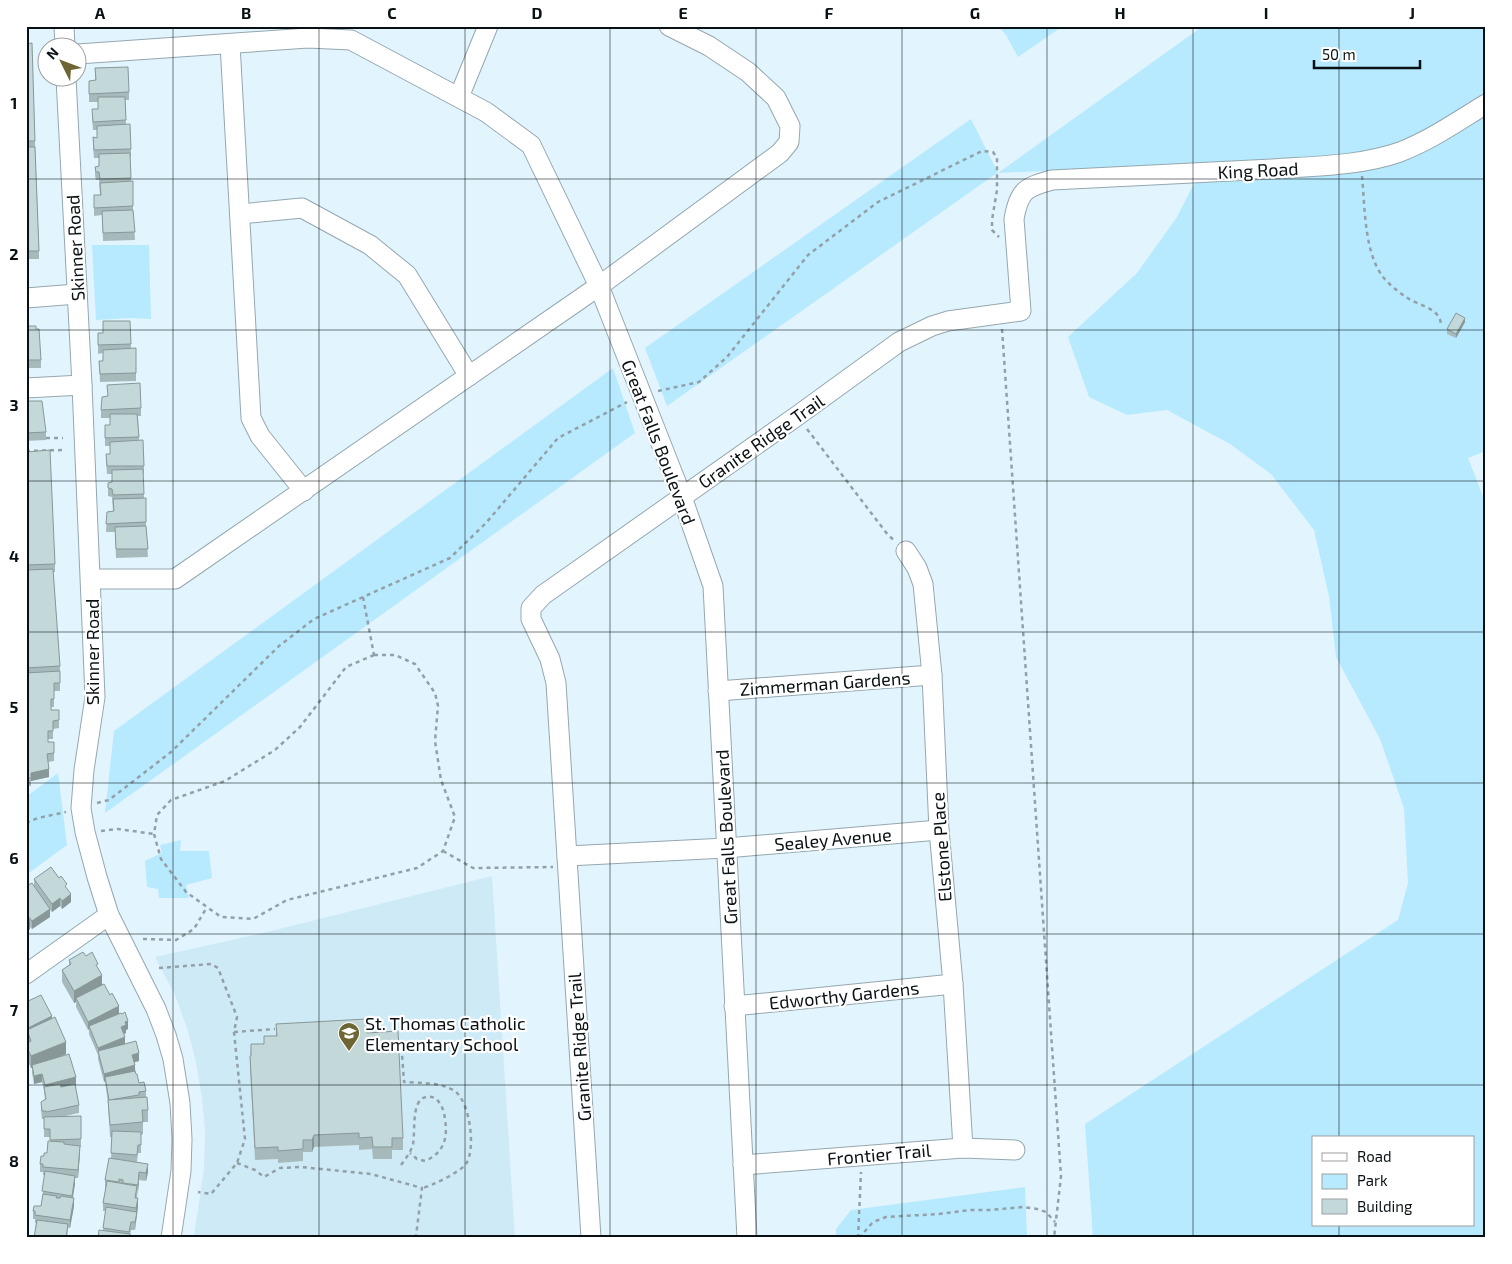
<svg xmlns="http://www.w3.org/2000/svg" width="1512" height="1264" viewBox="0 0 1512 1264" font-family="'Exo 2',sans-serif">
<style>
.built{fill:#ceeaf6}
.green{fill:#b7e9ff;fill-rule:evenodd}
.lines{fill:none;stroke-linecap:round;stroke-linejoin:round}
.minor-casing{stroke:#95a7af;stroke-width:21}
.path{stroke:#92a0a7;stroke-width:2.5;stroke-dasharray:4 4;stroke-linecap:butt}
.minor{stroke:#fff;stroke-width:19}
.wall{fill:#a7babb}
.shaded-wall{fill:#889798}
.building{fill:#c2d8d9;stroke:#889798}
.grid{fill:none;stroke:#0a1114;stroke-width:1;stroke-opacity:0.55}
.labels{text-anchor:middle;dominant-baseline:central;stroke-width:4.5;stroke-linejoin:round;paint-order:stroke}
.street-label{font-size:18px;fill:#0a1114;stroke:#fff}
.poi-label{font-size:18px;fill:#0a1114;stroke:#fff;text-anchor:start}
.neatline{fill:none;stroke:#0a1114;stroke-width:2}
.grid-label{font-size:16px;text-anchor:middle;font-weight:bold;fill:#0a1114}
</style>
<rect width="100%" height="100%" fill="#e2f5fe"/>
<path class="built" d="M492 876 515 1238H209L194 1236 204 1169 205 1131 202 1098 196 1062 187 1028 175 995 155 957 263 933Z"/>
<g class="green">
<path d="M998 26H1063L1018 57 1006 35Z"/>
<path d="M1203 26H1486V451L1468 458 1486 504V1238H1093L1085 1124 1398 920 1408 883 1404 808 1380 739 1336 657 1329 596 1314 530 1271 474 1230 444 1167 410 1127 415 1089 397 1068 337 1137 273 1177 217 1204 164 997 173 667 406 645 348 971 119 998 173ZM1313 1138H1473V1225H1313Z"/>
<path d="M92 245H149L151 319 130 318 96 320Z"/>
<path d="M613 368 635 433 105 813 114 731Z"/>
<path d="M58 773 67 845 26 875V797Z"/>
<path d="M181 840 180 851H209L212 878 186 885 189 898H159L158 889 147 887 145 861 162 853 160 845Z"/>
<path d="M1025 1187 1027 1238H836V1229L851 1210Z"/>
</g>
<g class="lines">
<g class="minor-casing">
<g id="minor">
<path d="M64 26 65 48"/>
<path d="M230 44 251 418 260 436 304 491"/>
<path d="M78 54 308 38 351 40 486 112 531 145 599 286 682 497 713 586 747 1238"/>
<path d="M66 78 82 385 95 697 84 770 81 808 85 832 97 877 109 915 156 1009 166 1035 173 1059 180 1103 182 1139 181 1171 171 1238"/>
<path d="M459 97 488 26"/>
<path d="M240 214 302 208 370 245 407 275 469 376"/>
<path d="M26 298 77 294"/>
<path d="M26 388 82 385"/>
<path d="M906 551 917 568 923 584 932 675 939 830 953 984 963 1148"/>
<path d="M91 579H175L599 286 780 153 789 142 790 126 776 98 748 72 709 46 669 26"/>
<path d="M718 691 932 675"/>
<path d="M567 856 726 848 939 830"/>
<path d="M26 974 109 915"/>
<path d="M734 1006 953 984"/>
<path d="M743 1165 963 1148 1015 1150"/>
<path d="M591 1238 556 683 550 659 531 619V608L543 595 797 416 899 342 932 326 948 321 1021 311 1014 219C1019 190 1026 187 1052 180 1125 176 1199 173 1272 169 1314 166 1360 166 1400 152 1431 140 1458 121 1486 104"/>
</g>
</g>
<g class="path">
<path d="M1362 176C1365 207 1364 252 1383 277 1389 284 1398 292 1406 297 1418 306 1439 307 1441 324"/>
<path d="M1002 329 1061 1176 1054 1238"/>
<path d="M658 391 699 382 727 357 808 255 878 202 982 151 993 152 997 158V190L992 220V230L999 237"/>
<path d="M807 429 888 535 895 541"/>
<path d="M46 438H63"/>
<path d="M26 451 64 450"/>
<path d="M363 597 374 655"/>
<path d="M374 655H395L415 664 435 693 438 706 435 741 441 780 455 817 443 851 417 868 287 900 253 919 221 917 186 892 161 859 154 834 157 815 171 800 225 781 275 750 300 727 346 667Z"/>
<path d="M97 803 109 800 171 752 279 646 314 619 450 558 486 523 558 438 627 402"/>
<path d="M26 823 38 818 66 812"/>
<path d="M101 831 118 829 154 834"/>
<path d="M443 851 473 868 553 867"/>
<path d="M143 939 176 940 194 929 207 907"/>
<path d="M159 968 211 964 218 968 237 1017 234 1032 245 1139 237 1163 211 1194 198 1192"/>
<path d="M234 1032 275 1029"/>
<path d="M401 1040 404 1082C419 1083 443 1082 456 1092 470 1104 476 1149 466 1164 460 1172 432 1186 422 1188"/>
<path d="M237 1163 255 1170 264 1177 280 1168 301 1167 371 1174 422 1188 416 1236"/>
<path d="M401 1165C406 1158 411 1152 413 1144 416 1130 409 1089 435 1098 441 1103 444 1110 445 1119 448 1138 444 1153 425 1161L417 1159 410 1153"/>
<path d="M858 1238 861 1172"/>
<path d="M859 1238 873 1222 886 1217 939 1214 970 1210H990L1023 1207 1037 1209 1046 1212 1055 1222"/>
</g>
<use href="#minor" class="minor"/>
</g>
<g class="wall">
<path d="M26 44 35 141 39 251V259H26Z"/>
<path d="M95 68 129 92V100H125L126 124 131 149V157H130L131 181H133V210L135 240 103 241 102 215 94 216V195H100L99 180H96L95 175V167L99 166V158H94L93 146V137L97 138V130H93L92 117 98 109V102H89V94L95 80Z"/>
<path d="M130 321 131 348H136V381L100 382 99 361H103V353L98 354V333H103Z"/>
<path d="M1465 322 1456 338 1447 334V329Z"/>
<path d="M26 326 41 360V368H26Z"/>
<path d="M107 385 141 408V416H138L139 440 144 466V474H143L144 498H146V526L148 557 116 558 115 532H106L107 512 113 511 112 497 108 496V483L112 482V474H107L106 462V454H110V446H105V433L110 425V418H101V410L108 396Z"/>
<path d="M26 401 46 432V440L26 441Z"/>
<path d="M26 452 55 564V572H53L60 666V691H54V707H51V710H59V728L53 729V739H48V742L54 753V761L48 762 49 777 31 781V786H26Z"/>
<path d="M34 879 67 889 71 902 62 909 60 906 52 912 50 910V917L32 929 30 927V929L26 932V886L34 885Z"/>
<path d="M86 956 98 968 102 985 128 1029 126 1030V1033L124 1034 125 1044 139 1061 134 1062 136 1074 139 1083 146 1091V1097L148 1110V1122H143V1134L141 1135V1153H138L137 1162 148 1172 146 1181 139 1180 137 1198 138 1206 135 1230H131L130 1238 103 1230 106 1211H103V1203L106 1188H105V1180L111 1158 112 1137H110L108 1103 105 1081 104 1082 98 1059V1055L89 1034V1029L88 1030 76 1007V1002L74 1003 62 982V970L69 965V960Z"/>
<path d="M26 1002 52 1019 66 1054 53 1059 76 1085H75L79 1105V1113L65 1116H81V1147H80L78 1178H75V1184L72 1198 74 1206 70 1228H68L67 1238H34L36 1223H35V1219H33V1211L41 1206 45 1175H43V1172H40V1164L44 1156 47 1153 50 1141V1137H44V1119H42L41 1110V1102L45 1100 44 1090 42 1082 34 1084 32 1073V1068H31L26 1058V1043H27Z"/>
<path d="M276 1024 367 1033 403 1138V1150H392V1159H373L372 1149 359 1150V1145L314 1147 312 1152H303V1161L278 1163V1159L255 1160 250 1068 251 1044H264V1036H276Z"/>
</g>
<g class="shaded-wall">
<path d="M1465 318V322L1456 338V334Z"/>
<path d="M49 769V777L31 781V773Z"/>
<path d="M71 894V902L62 909V901Z"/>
<path d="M60 898V906L52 912V904Z"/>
<path d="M50 909V917L32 929V921Z"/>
<path d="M30 921V929L26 932V924Z"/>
<path d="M102 975V987L76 998V1002L74 1003V991Z"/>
<path d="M119 1006V1014L89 1026V1029L88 1030V1022Z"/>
<path d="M52 1016V1025L27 1030 26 1037V1029Z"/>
<path d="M128 1021V1029L126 1030V1033L121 1035V1027L125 1022Z"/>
<path d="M125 1037V1045L98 1053V1048Z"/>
<path d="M66 1042V1054L32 1068V1065V1068H31V1056Z"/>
<path d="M139 1053V1061L132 1063V1055Z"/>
<path d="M135 1065V1073L105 1077V1081L104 1082V1074Z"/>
<path d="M42 1074V1082L34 1084V1076Z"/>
<path d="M76 1077V1085L45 1094V1085Z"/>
<path d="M314 1135V1147L312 1152V1140Z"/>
<path d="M80 1146V1154L78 1178V1170Z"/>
<path d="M148 1164V1172L146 1181V1173Z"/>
<path d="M139 1172V1180L138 1193V1185Z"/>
<path d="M75 1176V1184L72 1204V1196Z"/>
<path d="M74 1198V1206L70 1228V1220Z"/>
<path d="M138 1198V1206L135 1230 136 1208Z"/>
</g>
<g class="building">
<path d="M32 43 35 141H26V44Z"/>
<path d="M128 67 129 92 89 94V81L96 80 95 68Z"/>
<path d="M98 97H125L126 120 93 122 92 109H98Z"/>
<path d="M130 124 131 149 94 150 93 137 97 138V126Z"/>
<path d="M26 147H35L39 251H26Z"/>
<path d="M130 153 131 178 100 179 99 172H96L95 167 99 166V154Z"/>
<path d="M133 181V206L94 208V195H101L100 183Z"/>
<path d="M133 210 135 232 103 233 102 211Z"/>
<path d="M1456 313 1465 318 1456 334 1447 329Z"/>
<path d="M103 321H130L131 344 98 345V333H103Z"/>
<path d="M26 326H36V329H39L41 360H26Z"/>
<path d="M136 348V373L100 374 99 361H103V350Z"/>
<path d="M140 383 141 408 101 410 102 397 108 396 107 385Z"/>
<path d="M26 401H42L46 432 26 433Z"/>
<path d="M110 414H137L139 437 105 438V425H110Z"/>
<path d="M143 440 144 466H107L106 454H110V442Z"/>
<path d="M50 450 55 564 26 565V452Z"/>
<path d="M143 469 144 494 113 495 112 489 108 488V483L112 482V470Z"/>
<path d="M146 498V522L106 524 107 512 114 511 113 499Z"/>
<path d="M146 526 148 549H116L115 527Z"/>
<path d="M53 569 60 666 26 668V570Z"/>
<path d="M60 671V683H54V699H51V710H59V720L53 721V731H48V742H54V753L47 754 49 769 31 773V778H26V673Z"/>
<path d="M51 867 59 878 61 876 67 884 65 886 71 894 62 901 60 898 52 904 34 879Z"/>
<path d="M32 883 50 909 32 921 26 914V886Z"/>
<path d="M26 915 30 921 26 924Z"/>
<path d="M83 952 86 956 92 952 98 964 96 965 102 975 74 991 62 970 71 964 69 960Z"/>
<path d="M104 984 110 995 112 993 119 1006 88 1022 76 998Z"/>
<path d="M41 995 52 1016 26 1029V1002Z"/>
<path d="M125 1012 128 1021 125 1022 126 1025 121 1027 125 1037 98 1048 89 1026 121 1013 122 1014Z"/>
<path d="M55 1017 66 1042 31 1056 26 1046V1043L31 1041 27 1030Z"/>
<path d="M366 1019 367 1033 398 1031 403 1138H392V1147H373L372 1137 359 1138V1133L314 1135 312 1140H303V1149L278 1151V1147L255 1148 250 1056H251V1044H264V1036H277L276 1024Z"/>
<path d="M136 1041 139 1053 132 1055 135 1065 104 1074 98 1051Z"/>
<path d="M69 1054 76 1077 45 1085 42 1074 34 1076 32 1065Z"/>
<path d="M135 1071 136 1074H137L139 1083 144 1082 146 1091 139 1092V1095L109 1100 105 1077Z"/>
<path d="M60 1084 61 1087 75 1084 79 1105 46 1112V1111H42L41 1102 46 1099 44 1087Z"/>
<path d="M147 1097 148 1110H142L143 1122 110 1125 108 1100Z"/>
<path d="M81 1116V1139L50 1140V1129H44V1117Z"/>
<path d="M112 1131 141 1132V1145H138L137 1155 111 1153Z"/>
<path d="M48 1141 64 1142V1144L80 1146 78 1170 43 1167V1164H40L41 1156H44V1153H47Z"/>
<path d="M109 1158 148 1164 146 1173 139 1172 138 1185 123 1183V1180L119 1179V1182L105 1180Z"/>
<path d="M45 1171 75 1176 72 1196 42 1191Z"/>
<path d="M107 1181 137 1186 135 1198H138L136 1208 103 1203Z"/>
<path d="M43 1194 57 1196 56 1198H60L61 1196 74 1198 70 1220 35 1215V1211H33L34 1206H41Z"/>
<path d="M106 1207 137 1212 135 1222H131L129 1232 103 1228Z"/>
<path d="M37 1220 68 1224 66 1238H34Z"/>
<path d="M99 1230 130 1234V1238H98Z"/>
</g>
<path class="grid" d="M173 26V1238M319 26V1238M465 26V1238M610 26V1238M756 26V1238M902 26V1238M1047 26V1238M1193 26V1238M1339 26V1138M26 179H1486M26 330H1486M26 481H1486M26 632H1486M26 783H1486M26 934H1486M26 1085H1486M1339 1225V1238"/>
<defs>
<g id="school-pin" transform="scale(1.125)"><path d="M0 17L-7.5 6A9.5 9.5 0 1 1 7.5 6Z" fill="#6d6633" stroke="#fff"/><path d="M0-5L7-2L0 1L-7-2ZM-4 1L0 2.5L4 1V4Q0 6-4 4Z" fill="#fff"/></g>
</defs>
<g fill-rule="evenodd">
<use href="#school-pin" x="349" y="1033"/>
</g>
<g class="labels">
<g class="street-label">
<text transform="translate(1258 170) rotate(-3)">King Road</text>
<text transform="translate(75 248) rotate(-93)">Skinner Road</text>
<text transform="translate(761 441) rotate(-35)">Granite Ridge Trail</text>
<text transform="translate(659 442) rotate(69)">Great Falls Boulevard</text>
<text transform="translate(92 652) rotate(-90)">Skinner Road</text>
<text transform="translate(825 683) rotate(-4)">Zimmerman Gardens</text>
<text transform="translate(726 837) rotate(-93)">Great Falls Boulevard</text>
<text transform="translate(833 839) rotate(-5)">Sealey Avenue</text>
<text transform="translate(941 847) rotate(-94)">Elstone Place</text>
<text transform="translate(844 995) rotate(-6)">Edworthy Gardens</text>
<text transform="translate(579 1047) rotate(-94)">Granite Ridge Trail</text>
<text transform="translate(879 1154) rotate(-5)">Frontier Trail</text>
</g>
<g class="poi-label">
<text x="365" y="1023">St. Thomas Catholic<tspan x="365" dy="21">Elementary School</tspan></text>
</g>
</g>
<rect width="1512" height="1264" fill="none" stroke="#ffffff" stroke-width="55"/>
<rect x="1312" y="1136" width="162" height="90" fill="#ffffff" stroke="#9da0a1"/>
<rect x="1322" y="1153" width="25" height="8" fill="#ffffff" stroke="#9da0a1"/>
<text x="1357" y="1162" font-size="15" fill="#0a1114">Road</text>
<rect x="1322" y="1174" width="25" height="15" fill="#b7e9ff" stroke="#9da0a1"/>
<text x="1357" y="1186" font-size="15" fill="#0a1114">Park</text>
<rect x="1322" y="1199" width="25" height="15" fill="#c2d8d9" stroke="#9da0a1"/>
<text x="1357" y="1212" font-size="15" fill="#0a1114">Building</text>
<g transform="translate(62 62) rotate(312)"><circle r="24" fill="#ffffff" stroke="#9da0a1"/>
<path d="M0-4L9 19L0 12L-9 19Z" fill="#6d6633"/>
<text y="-8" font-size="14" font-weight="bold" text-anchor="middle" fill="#0a1114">N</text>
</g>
<path d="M1314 60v8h106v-8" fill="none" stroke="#0a1114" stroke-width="2.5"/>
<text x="1322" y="60" font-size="15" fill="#0a1114" stroke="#ffffff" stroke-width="4" paint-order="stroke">50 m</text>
<rect x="28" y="28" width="1456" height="1208" class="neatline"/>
<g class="grid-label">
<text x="100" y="19">A</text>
<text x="246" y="19">B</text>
<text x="392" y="19">C</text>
<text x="537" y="19">D</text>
<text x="683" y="19">E</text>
<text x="829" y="19">F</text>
<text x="975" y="19">G</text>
<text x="1120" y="19">H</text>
<text x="1266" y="19">I</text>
<text x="1412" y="19">J</text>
<text x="14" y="109">1</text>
<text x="14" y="260">2</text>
<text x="14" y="411">3</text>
<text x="14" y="562">4</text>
<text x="14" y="713">5</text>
<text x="14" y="864">6</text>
<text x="14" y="1016">7</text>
<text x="14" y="1167">8</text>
</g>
</svg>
